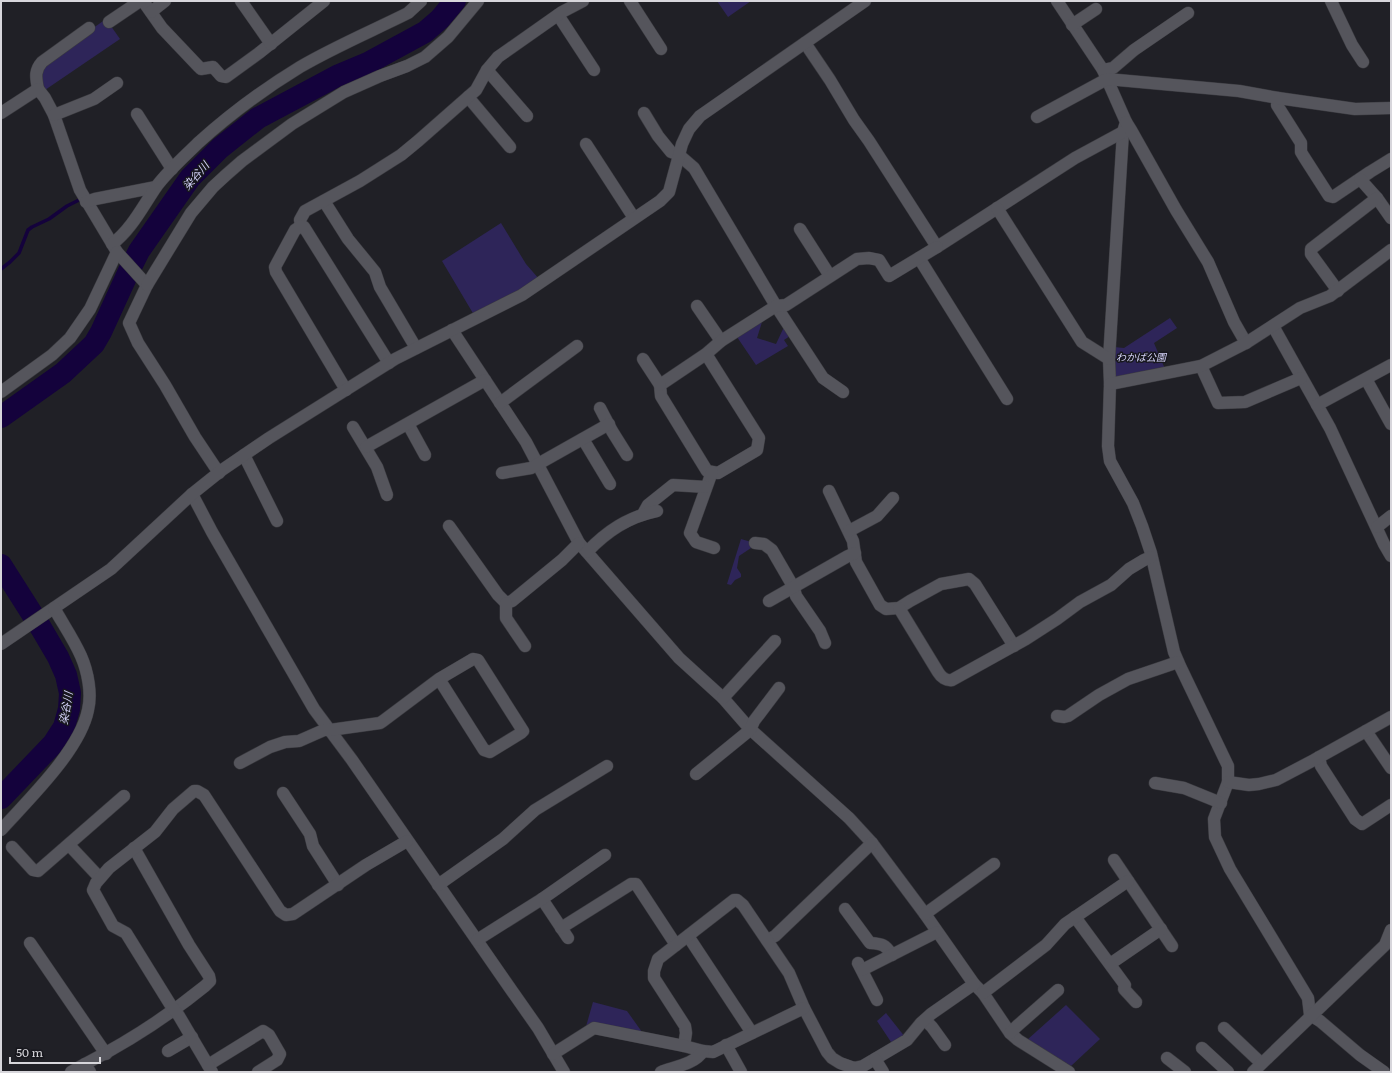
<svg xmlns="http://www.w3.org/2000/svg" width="1392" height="1073" viewBox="0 0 1392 1073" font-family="Literata,'Noto Sans JP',serif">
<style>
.green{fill:#2e2559}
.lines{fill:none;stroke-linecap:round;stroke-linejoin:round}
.stream{stroke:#14023c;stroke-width:3.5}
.river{stroke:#14023c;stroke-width:22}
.minor-casing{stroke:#3b3b40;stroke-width:13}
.minor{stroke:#55555c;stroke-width:12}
.labels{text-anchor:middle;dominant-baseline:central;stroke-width:3;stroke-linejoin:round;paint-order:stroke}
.park-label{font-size:10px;font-style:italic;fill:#d5d3f9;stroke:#17171d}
.water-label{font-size:11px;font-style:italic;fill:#d3d1f8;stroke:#17171d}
</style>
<rect width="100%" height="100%" fill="#202026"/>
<g class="green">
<path d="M717 1H751L728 17Z"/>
<path d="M106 19 120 39 45 90 40 83 45 62Z"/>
<path d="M501 223 526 264 539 279 474 315 442 261Z"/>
<path d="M1170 318 1177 328 1154 343 1165 369 1114 377V347L1124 348Z"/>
<path d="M762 322 757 338 776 344 784 327 790 336 784 340 788 346 756 365 737 337Z"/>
<path d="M741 539 755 543 754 546 739 556 737 568 741 574V577L735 580 731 585 727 584Z"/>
<path d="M593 1002 627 1011 642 1032 585 1030Z"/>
<path d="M1066 1005 1100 1039 1071 1066 1027 1040Z"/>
<path d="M886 1013 905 1037 893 1045 877 1021Z"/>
</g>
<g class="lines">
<path class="stream" d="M1 269 10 262 19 253 28 230 32 227 49 219 67 206 81 199"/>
<g class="river">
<path d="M1 417 63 373 94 344 101 332 128 273 139 251 190 178 220 148 258 118 337 76 368 63 425 32 440 19 455 1"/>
<path d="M1 565 41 628 58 657 66 675 70 693 69 709 64 727 53 744 1 798"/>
</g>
<g class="minor-casing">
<g id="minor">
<path d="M143 1 162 28 199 67 201 69 213 67 221 76 226 77 259 53 324 1"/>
<path d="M241 1 271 44"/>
<path d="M630 1 661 49"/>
<path d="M1057 1 1103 70 1126 122 1123 132 1109 359 1110 384 1108 446 1110 461 1133 503 1142 526 1151 553 1174 652 1180 666 1228 766V782L1214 819 1215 837 1230 869 1308 998 1310 1015 1320 1021 1360 1055 1384 1072"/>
<path d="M1331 1 1352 45 1363 62"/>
<path d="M151 12 165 1"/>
<path d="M558 15 594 70"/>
<path d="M109 22 140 1"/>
<path d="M1072 25 1096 9"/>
<path d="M805 43 830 80 854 120 869 141 937 247 1075 158 1123 132"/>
<path d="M487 70 527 116"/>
<path d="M1103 70 1113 68 1134 50 1188 13"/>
<path d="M38 89C36 78 34 71 42 62L89 28"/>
<path d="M468 97 510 147"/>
<path d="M1278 98 1277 105 1301 143V152L1304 157 1329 196 1333 197 1370 172 1391 159"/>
<path d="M1 113 38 89 45 98 54 115 80 190 117 252 147 285 129 323 138 343 165 385 195 437 219 473"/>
<path d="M644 113 658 136 671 152 679 155 694 168 776 306 823 378 843 392"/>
<path d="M137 114 172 169"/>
<path d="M54 115 94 99 117 83"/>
<path d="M1037 117 1107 79 1239 91 1278 98 1355 109 1391 108"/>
<path d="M1126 122 1131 130 1176 210 1208 262 1234 322 1246 343"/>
<path d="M586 144 634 218"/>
<path d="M1360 179 1377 198 1391 218"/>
<path d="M324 201 348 239 375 272 380 287 416 348"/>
<path d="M86 202 95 199 156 187"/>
<path d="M997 208 1082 342 1109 359"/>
<path d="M301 226 300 220 305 211 360 181 401 155 418 141 476 90 487 70 498 57 562 12 583 1"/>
<path d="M800 229 830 276"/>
<path d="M112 244C131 230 143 206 156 187 168 171 184 157 198 143 229 115 264 89 300 67 334 47 372 31 408 13L421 1"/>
<path d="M919 258 1007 399"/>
<path d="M147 285 191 213 213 187 226 175 242 161 292 124 344 92 380 76 407 66 425 57 448 37 478 1"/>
<path d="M1338 291 1311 254V249L1377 198"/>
<path d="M697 306 721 341"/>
<path d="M1273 326 1330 428 1384 544 1391 556"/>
<path d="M452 330 526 442 579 543 679 658 723 698 750 729 849 818 872 843 925 914 974 984 983 993 1010 1033 1018 1040 1069 1072"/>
<path d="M706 354 759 438 757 450 718 473 707 471 661 396 660 385 706 354 721 341 776 306 786 305 857 259 869 258 879 260 889 276 937 247"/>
<path d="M643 359 660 385"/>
<path d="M1201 366 1218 403 1245 402 1301 378"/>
<path d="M1366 379 1391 424"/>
<path d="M1110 384 1201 366 1246 343 1300 308 1330 296 1391 250"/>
<path d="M346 390 276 272 275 267 295 230 301 226 304 227 389 363"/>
<path d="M1 392 52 355 70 338 90 309 117 252"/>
<path d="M500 403 577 346"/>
<path d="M1317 405 1391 365"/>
<path d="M600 408 612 431 627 455"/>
<path d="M408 424 425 455"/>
<path d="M353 427 377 467 387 495"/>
<path d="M583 439 610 484"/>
<path d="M366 447 485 380"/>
<path d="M244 455 277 521"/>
<path d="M712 472 690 533 696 542 714 548"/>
<path d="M502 473 531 468 609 424"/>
<path d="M829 491 853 541 856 562 880 605 886 609 899 608 910 601 941 584 969 579 975 584 1014 646"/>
<path d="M192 494 212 532 314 709 352 760 512 991 538 1028 564 1072"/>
<path d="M643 514 648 505 673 485 706 487"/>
<path d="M449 526 498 595 506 603 512 601 562 560 579 543"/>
<path d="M1377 527 1391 516"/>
<path d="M849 531 877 516 893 498"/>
<path d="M755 543 764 544 772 550 794 588 796 596 820 631 825 643"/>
<path d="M587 552C607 531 628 517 657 511"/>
<path d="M769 601 848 556 855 553"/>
<path d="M506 603V618L525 646"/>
<path d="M899 608 938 672C941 677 946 681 952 680L1026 639 1057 619 1080 602 1111 585 1129 569 1144 560 1151 557"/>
<path d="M1 644 111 569 192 494 222 470 269 438 395 359 522 295 660 201 669 192 682 144 689 129 700 116 865 1"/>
<path d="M723 698 775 641"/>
<path d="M1057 716 1064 717 1068 716 1099 695 1128 679 1178 662"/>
<path d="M1366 731 1391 768"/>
<path d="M1319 757 1321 766 1355 819 1362 824 1391 805"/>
<path d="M240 763 270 747 285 742 299 741 324 730H330L380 723 383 721 439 679 473 659 478 660 523 731 521 733 490 752 484 750 439 679"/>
<path d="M696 774 750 730 754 721 779 688"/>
<path d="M1228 782 1249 785 1259 784 1276 780 1314 760 1391 717"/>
<path d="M1155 783 1184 788 1221 803"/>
<path d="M283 793 310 834 313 846 338 885"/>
<path d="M1 830C29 799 80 750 88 710 92 694 88 672 81 656 74 640 63 624 54 608"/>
<path d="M69 845 100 878"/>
<path d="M12 847 33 870 38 871 124 796"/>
<path d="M1114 860 1172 946"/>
<path d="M438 885 503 839 535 810 607 766"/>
<path d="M542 899 568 938"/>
<path d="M845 909 870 943C882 944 885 944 892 955"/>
<path d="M925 914 994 864"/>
<path d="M1075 917 1125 985 1124 989 1136 1002"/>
<path d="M561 928 631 884H636L676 945"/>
<path d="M688 936 752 1033"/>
<path d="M477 940 542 899 605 855"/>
<path d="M767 940 775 936 872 843"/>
<path d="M30 943 106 1054"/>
<path d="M858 963 877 1000"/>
<path d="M1110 964 1161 929"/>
<path d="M862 970 937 932"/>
<path d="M983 993 1046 945 1065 924 1128 881"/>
<path d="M925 1020 932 1027 945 1045"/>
<path d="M1224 1028 1261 1063"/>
<path d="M1010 1033 1017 1026 1058 990"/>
<path d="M726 1045 741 1072"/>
<path d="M684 1046 686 1033 685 1026 654 978V971L658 959 734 900H737L743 905 789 973 804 1008 827 1052 832 1058 840 1063 854 1068 863 1066 907 1040 921 1023 931 1014 974 984"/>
<path d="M1202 1048 1228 1072"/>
<path d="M168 1051 192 1037"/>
<path d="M553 1054 594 1028 684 1046 703 1051 713 1052 804 1008"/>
<path d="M1167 1058 1185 1072"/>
<path d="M875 1059 883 1072"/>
<path d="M208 1065 263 1031 269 1035 280 1054 277 1060 258 1072"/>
<path d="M71 1072 85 1064"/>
<path d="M90 1072 85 1064C128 1042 168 1016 205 986L210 981 209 976 189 945 134 848"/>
<path d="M212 1072 179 1016 170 1004 126 933 113 926 93 890 96 883 109 868 155 832 173 809 194 791H197L204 795 280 911 286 915 293 914 366 865 407 841"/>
<path d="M661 1072C674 1067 695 1064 703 1051"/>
<path d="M1253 1072 1385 945 1391 930"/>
</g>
</g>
<use href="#minor" class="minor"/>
</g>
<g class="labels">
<g class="park-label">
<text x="1141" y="356">わかば公園</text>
</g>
<g class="water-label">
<text transform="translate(195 175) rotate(-49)">染谷川</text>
<text transform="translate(65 708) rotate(-81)">染谷川</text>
</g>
</g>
<rect width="1392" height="1073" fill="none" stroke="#d7d6db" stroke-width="4"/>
<path d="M10 1057v6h90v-6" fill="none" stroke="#d7d6db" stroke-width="2"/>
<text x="16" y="1057" font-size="12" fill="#d7d6db" stroke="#17171d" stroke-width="3" paint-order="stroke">50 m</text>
</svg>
